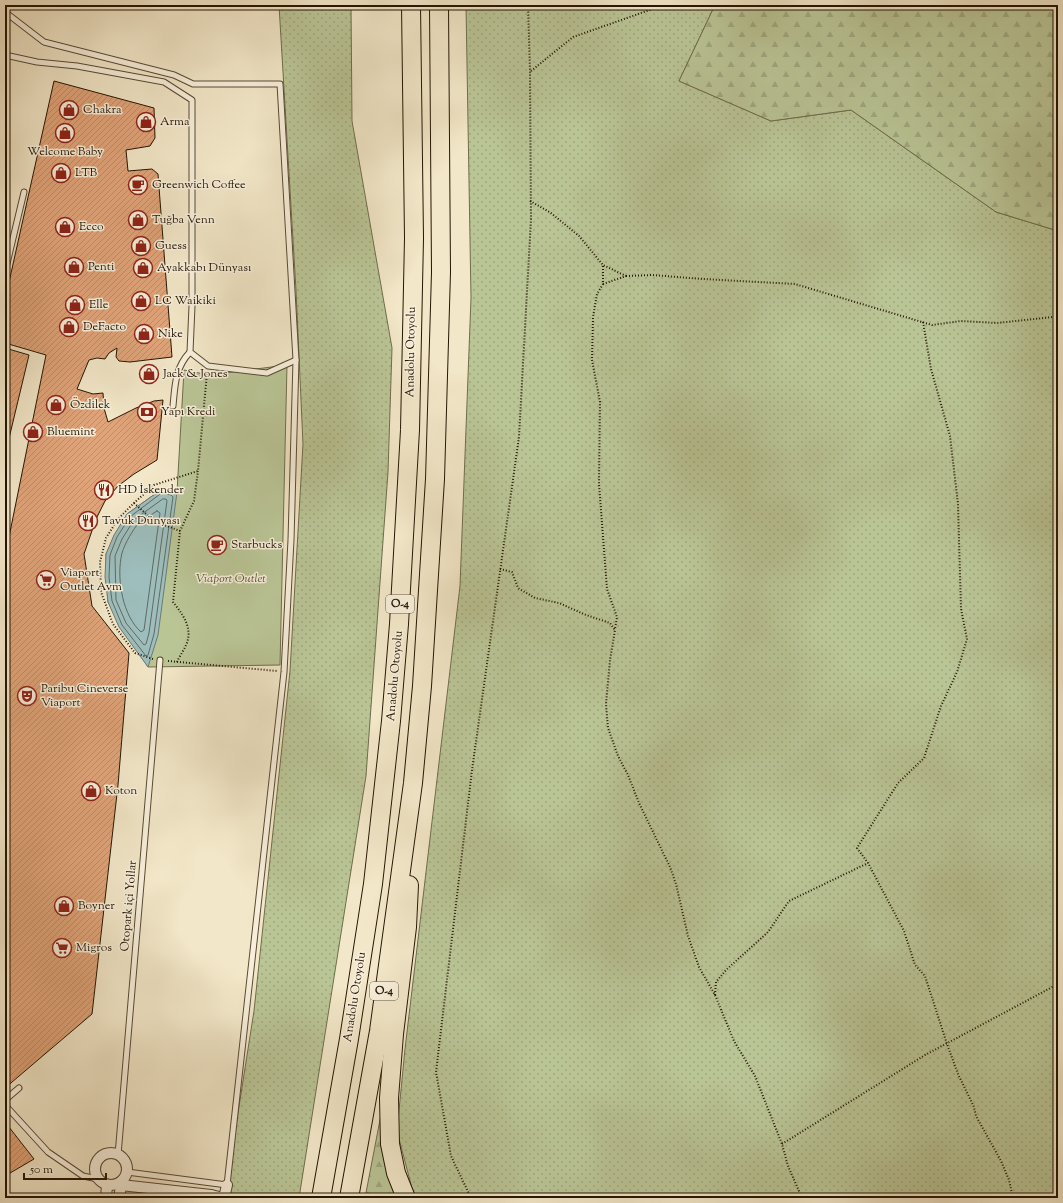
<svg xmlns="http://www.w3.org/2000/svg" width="1063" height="1203" viewBox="0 0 1063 1203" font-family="'Sorts Mill Goudy',serif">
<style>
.grass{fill:url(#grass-dots);stroke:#6f6d4c}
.forest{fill:url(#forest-firs);stroke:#6f6d4c}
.green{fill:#bac596;stroke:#6f6d4c}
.water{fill:#9dbebd;stroke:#6d7a73}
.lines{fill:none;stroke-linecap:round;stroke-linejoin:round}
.shore{stroke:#606a60;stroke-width:1}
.building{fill:url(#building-hatch);stroke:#241503}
.lane-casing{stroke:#584a34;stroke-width:7}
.street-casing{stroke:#584a34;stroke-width:12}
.highway-casing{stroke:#241503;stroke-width:20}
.path{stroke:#241503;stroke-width:2;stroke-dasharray:1 2;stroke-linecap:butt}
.lane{stroke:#f7efdb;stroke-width:5}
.street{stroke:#f7efdb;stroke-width:10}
.highway{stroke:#f2e7c8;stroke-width:18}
.labels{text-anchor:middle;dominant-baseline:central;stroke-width:3;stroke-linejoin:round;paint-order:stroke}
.shield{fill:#f7efdb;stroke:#635644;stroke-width:1}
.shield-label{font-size:11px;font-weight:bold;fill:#241503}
.poi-label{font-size:12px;fill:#241503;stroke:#f7efdb;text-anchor:start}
.street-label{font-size:12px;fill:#241503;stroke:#f7efdb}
.park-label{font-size:12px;font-style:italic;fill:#585336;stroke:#f7efdb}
</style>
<defs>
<pattern id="grass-dots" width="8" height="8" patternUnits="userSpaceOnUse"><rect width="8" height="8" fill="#bac596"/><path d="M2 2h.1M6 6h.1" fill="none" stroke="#a0a880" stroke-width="1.8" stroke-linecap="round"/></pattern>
<pattern id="forest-firs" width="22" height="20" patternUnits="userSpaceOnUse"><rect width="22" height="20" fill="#bac596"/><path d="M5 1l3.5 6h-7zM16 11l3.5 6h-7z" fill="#a0a880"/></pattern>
<pattern id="building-hatch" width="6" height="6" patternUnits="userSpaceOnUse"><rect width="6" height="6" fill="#e0a47a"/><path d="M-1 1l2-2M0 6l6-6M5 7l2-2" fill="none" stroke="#c08c68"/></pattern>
</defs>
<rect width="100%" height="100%" fill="#f2e7c8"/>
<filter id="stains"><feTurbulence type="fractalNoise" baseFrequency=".005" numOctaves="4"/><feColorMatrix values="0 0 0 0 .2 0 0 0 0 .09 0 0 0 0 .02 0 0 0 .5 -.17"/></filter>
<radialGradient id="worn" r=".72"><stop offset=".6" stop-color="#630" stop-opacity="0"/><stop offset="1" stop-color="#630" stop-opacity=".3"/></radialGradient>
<g class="grass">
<path d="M279 5H351L352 121 392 348 388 472 366 776 299 1198H230V1164L254 1011 290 671 303 444 296 290Z"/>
<path d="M466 5H715L679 81 771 121 851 110 996 212 1058 231V1198H416L414 1196 397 1131 405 1049 460 586 471 298Z"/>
</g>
<g class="forest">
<path d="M715 5H1058V231L996 212 851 110 771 121 679 81Z"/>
<path d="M384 1099 399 1198H365Z"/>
</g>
<path class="green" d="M287 365 280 665 148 667 108 602 106 554 127 514 162 489 177 492 184 370 209 375Z"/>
<path class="water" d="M162 489 177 492 158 635 148 667 119 627 108 602 105 577 106 554 114 535 127 514Z"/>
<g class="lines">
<g class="shore">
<path d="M162 493 171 495 173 497 154 634 148 655 146 656 122 625 112 601 109 577 110 555 117 537 130 517Z"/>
<path d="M163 499H166L167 501 149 633 146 644 144 645 126 623 116 600 115 556 122 539 134 520Z"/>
<path d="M157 511 160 513 144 630 141 632C123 616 117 581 121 558 122 548 131 533 137 525 142 520 151 515 157 511Z"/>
</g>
</g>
<g class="building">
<path d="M54 81 154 108 155 138 150 146 126 150 128 171 152 169 158 174 172 357 130 362 119 361 116 357 117 348 109 353 105 359 97 358 89 360 77 389 93 394 103 393 104 408 108 422 136 408 154 401 163 400 157 460 134 474 118 486 105 501 96 519 84 554 92 606 129 653 118 785 92 1014 5 1088V543L8 542 46 355 5 343V300Z"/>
<path d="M5 348 29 355 5 455Z"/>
<path d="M5 1122 34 1159 5 1176Z"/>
</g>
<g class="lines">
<g class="lane-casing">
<g id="lane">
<path d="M5 12 44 42 174 75 193 84H280L296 360 291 540 284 672 227 1185 127 1172"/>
<path d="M5 55 37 62 77 66 164 82 192 100V306L190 352 208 366 267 373 296 360"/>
<path d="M5 272 24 192"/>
<path d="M173 406C175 385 175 368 190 352"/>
<path d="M5 1100 19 1088"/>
<path d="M5 1105 48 1152 83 1176 98 1179"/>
<path d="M118 1155 160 660"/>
</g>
</g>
<g class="street-casing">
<g id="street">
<circle cx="111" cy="1169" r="16"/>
<path d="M121 1185 211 1195"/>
<path d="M106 1198 107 1185"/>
<path d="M119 1198 122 1181"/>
<path d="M211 1198V1195L224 1198 227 1185"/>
</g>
</g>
<g class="highway-casing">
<g id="highway">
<path d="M321 1198 349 1039 373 884 391 721 399 624 410 430 414 238 411 5"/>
<path d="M349 1198 379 1031 413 783 422 686 435 479 441 272 439 5"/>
<path d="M406 1198 396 1173 390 1144 389 1098 394 1034 407 927 409 885"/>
</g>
</g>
<g class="path">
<path d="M531 71 573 37 664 5"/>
<path d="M530 201 551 213 579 236 603 265V284L597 294 593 317 592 360 600 402 599 484 607 589 617 617 615 629"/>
<path d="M626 276 652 275 703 279 795 284 932 325 961 321 997 323 1053 317 1058 318"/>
<path d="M603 284 626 276 603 265"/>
<path d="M923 322 931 369 950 436 958 504 961 609 967 639 957 672 941 706 924 758 898 783 857 848 868 863 904 931 915 965 925 976 947 1044 958 1074 974 1107 976 1116 1001 1161 1009 1180 1013 1198"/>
<path d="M134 503 154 521 180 531"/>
<path d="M500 569 512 572 518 588 535 598 559 603 586 615 610 623 615 630 610 660 606 704 608 728 618 756 628 775 639 803 670 867 676 884 688 936 699 967 715 995 734 1041 755 1076 782 1144 788 1166 802 1198"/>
<path d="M153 659 135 653 113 624 101 592 100 562 106 538 118 519 134 503 154 485 198 471 207 373"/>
<path d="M168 661 277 671"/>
<path d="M177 662C180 655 187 646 188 639 191 625 181 612 173 602L180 531 194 501 198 471"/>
<path d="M715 995 716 982 726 970 768 932 789 901 868 863"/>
<path d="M782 1144 925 1055 1058 984"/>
<path d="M471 1198 451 1156 436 1072 472 770 519 437 531 219 530 71 528 5"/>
</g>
<use href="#lane" class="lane"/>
<use href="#street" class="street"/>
<use href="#highway" class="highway"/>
</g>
<defs>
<g id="shop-ring" transform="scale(1)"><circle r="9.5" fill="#f7efdb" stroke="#8f2418" stroke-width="1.5"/><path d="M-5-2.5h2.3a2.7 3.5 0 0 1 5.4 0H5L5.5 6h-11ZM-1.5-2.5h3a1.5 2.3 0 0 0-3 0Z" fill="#8f2418"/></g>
<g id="cafe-ring" transform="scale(1)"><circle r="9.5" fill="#f7efdb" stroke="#8f2418" stroke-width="1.5"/><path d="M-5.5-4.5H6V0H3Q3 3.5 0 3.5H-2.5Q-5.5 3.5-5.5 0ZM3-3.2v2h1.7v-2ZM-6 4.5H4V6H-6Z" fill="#8f2418"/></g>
<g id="bank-ring" transform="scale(1)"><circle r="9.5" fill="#f7efdb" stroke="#8f2418" stroke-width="1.5"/><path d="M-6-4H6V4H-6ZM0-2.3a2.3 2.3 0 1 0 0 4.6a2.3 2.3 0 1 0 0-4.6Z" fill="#8f2418"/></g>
<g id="restaurant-ring" transform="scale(1)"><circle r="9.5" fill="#f7efdb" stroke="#8f2418" stroke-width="1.5"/><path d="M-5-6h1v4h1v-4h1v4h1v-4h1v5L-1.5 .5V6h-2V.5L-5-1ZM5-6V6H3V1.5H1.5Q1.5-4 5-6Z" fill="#8f2418"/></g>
<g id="supermarket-ring" transform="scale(1)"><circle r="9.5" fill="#f7efdb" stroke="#8f2418" stroke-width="1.5"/><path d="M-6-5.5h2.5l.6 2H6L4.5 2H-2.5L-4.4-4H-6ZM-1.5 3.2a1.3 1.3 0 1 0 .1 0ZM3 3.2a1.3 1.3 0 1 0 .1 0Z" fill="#8f2418"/></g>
<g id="theatre-ring" transform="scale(1)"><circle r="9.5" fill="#f7efdb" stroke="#8f2418" stroke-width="1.5"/><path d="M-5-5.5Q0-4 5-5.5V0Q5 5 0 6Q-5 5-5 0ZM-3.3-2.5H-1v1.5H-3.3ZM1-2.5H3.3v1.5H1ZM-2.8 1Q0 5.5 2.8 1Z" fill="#8f2418"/></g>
</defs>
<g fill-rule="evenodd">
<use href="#shop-ring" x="69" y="110"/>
<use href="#shop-ring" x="146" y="122"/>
<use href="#shop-ring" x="65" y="133"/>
<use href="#shop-ring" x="61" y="173"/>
<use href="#cafe-ring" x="138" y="185"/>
<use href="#shop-ring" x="138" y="220"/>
<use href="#shop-ring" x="65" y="227"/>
<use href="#shop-ring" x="141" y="246"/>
<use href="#shop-ring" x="74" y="267"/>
<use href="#shop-ring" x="143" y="268"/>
<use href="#shop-ring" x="141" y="301"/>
<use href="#shop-ring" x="75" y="305"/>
<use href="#shop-ring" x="69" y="327"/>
<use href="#shop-ring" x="144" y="334"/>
<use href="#shop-ring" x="149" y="374"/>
<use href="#shop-ring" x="56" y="405"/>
<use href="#bank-ring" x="147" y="412"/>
<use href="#shop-ring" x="33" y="432"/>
<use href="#restaurant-ring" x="104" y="490"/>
<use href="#restaurant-ring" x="88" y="521"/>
<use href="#cafe-ring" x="217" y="545"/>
<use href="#supermarket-ring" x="46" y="580"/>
<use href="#theatre-ring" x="27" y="696"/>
<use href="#shop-ring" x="91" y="791"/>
<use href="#shop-ring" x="64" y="906"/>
<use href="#supermarket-ring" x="62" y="948"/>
</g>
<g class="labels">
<g class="shield">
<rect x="386" y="595" width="28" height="18" rx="3"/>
<rect x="370" y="982" width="28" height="18" rx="3"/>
</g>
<g class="shield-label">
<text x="400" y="604">O-4</text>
<text x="384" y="991">O-4</text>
</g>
<g class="poi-label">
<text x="83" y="110">Chakra</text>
<text x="160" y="122">Arma</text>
<text x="65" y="152" text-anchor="middle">Welcome Baby</text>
<text x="75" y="173">LTB</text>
<text x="152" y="185">Greenwich Coffee</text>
<text x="152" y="220">Tuğba Venn</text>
<text x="79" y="227">Ecco</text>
<text x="155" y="246">Guess</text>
<text x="88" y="267">Penti</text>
<text x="157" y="268">Ayakkabı Dünyası</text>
<text x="155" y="301">LC Waikiki</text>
<text x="89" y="305">Elle</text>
<text x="83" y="327">DeFacto</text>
<text x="158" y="334">Nike</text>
<text x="163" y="374">Jack &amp; Jones</text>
<text x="70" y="405">Özdilek</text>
<text x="161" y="412">Yapı Kredi</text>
<text x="47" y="432">Bluemint</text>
<text x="118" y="490">HD İskender</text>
<text x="102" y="521">Tavuk Dünyası</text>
<text x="231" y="545">Starbucks</text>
<text x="60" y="573">Viaport<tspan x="60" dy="14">Outlet Avm</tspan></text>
<text x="41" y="689">Paribu Cineverse<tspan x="41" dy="14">Viaport</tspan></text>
<text x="105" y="791">Koton</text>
<text x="78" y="906">Boyner</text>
<text x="76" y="948">Migros</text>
</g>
<g class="street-label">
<text transform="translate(411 352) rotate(-89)">Anadolu Otoyolu</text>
<text transform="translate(395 676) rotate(-85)">Anadolu Otoyolu</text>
<text transform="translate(129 906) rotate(-85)">Otopark içi Yollar</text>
<text transform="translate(355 997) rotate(-81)">Anadolu Otoyolu</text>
</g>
<g class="park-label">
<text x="231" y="579">Viaport Outlet</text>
</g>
</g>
<rect width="1063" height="1203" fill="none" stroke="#f2e7c8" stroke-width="20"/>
<rect x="6" y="6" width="1051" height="1191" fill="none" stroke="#241503" stroke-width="2"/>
<rect x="10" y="10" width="1043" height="1183" fill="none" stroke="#241503"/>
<path d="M24 1173v6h82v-6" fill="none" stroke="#241503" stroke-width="2"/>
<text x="30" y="1173" font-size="12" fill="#241503" stroke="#f7efdb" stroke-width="3" paint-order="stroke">50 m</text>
<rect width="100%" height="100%" filter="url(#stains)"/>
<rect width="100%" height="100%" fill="url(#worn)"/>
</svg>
